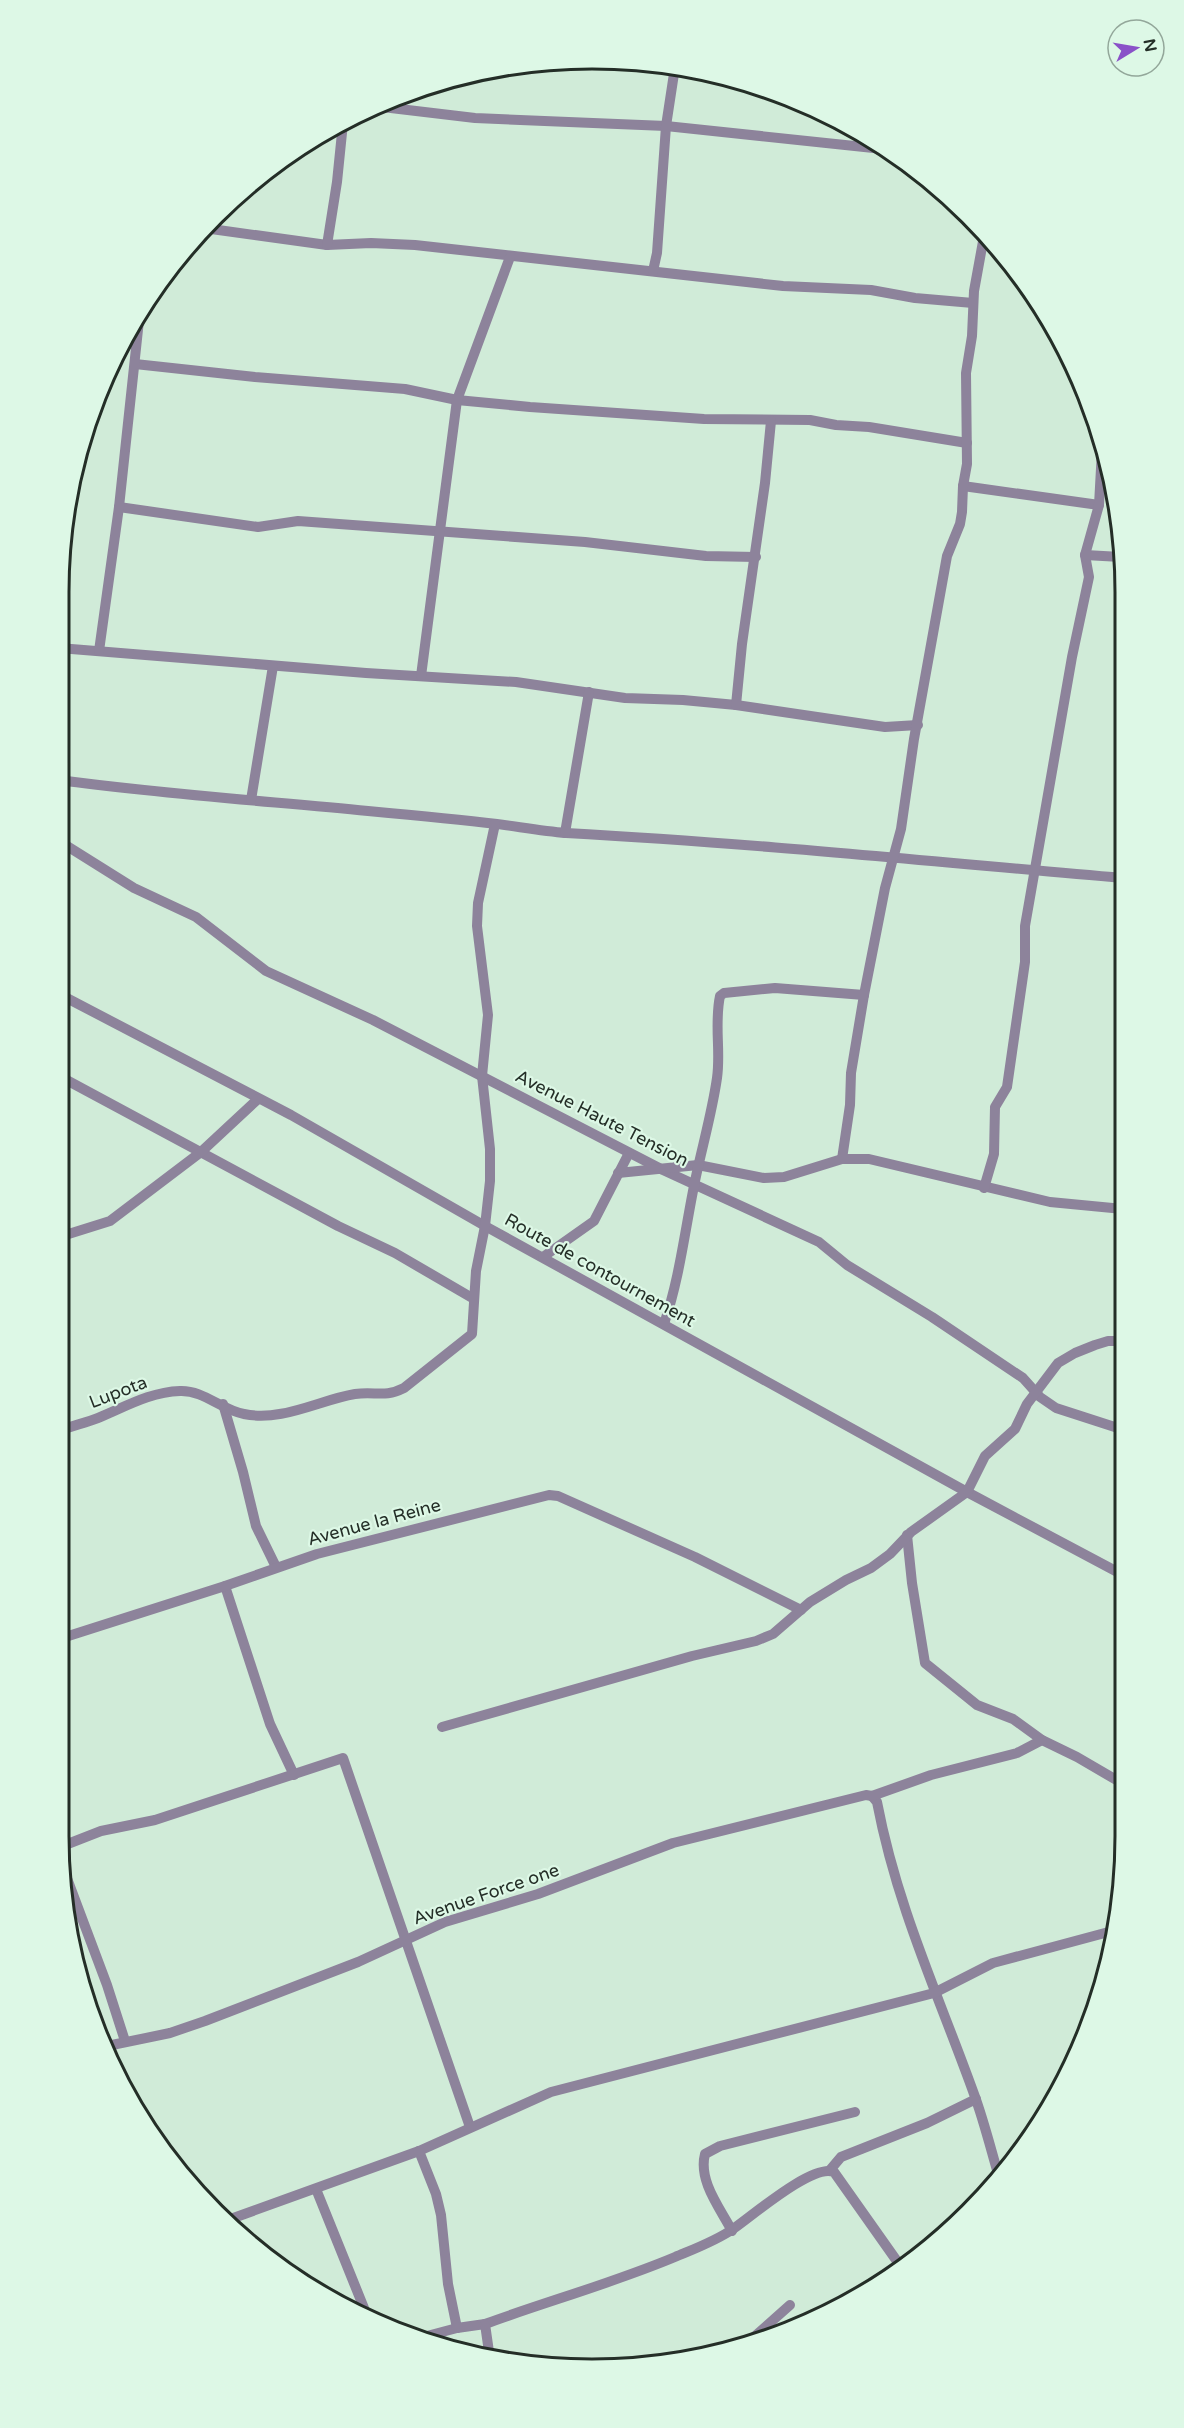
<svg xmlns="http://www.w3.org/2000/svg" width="1184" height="2428" viewBox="0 0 1184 2428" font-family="'Varela Round',sans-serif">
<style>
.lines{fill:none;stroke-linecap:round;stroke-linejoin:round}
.minor{stroke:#8d839b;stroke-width:10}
.labels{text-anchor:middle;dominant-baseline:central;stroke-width:4.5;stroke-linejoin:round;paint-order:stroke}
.street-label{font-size:18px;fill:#242e27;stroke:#ddf8e6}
.rim{fill:none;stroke:#242e27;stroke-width:3}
</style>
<rect width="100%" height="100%" fill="#d0ebd8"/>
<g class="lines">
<g class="minor">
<path d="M374 106 475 118 666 126 883 149"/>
<path d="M204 228 327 245 371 243 415 245 783 286 871 290 915 298 973 303"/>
<path d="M327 245 337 182 343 123"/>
<path d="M653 271 657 253 666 126 675 67"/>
<path d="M135 364 255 377 405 389 457 400 530 407 704 419 810 420 836 425 869 427 967 443"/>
<path d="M963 486 1099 505"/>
<path d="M119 507 258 527 298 521 585 542 706 556 756 557"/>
<path d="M1085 555 1121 557"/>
<path d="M59 648 366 673 516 682 625 698 683 700 736 705 885 727 918 725"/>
<path d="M99 651 119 507 140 311"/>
<path d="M421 676 457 400 510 257"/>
<path d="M736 705 742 644 765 483 771 421"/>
<path d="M59 780C162 794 265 801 368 811 411 815 454 819 497 824 520 827 543 831 566 833 752 843 937 862 1122 878"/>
<path d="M251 800 273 666"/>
<path d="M565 833 589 692"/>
<path d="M59 841 134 888 196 917 266 971 373 1020 663 1170 819 1242 847 1265 932 1317 1023 1378 1040 1397 1056 1408 1124 1430"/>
<path d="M59 994 291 1115 485 1226 967 1492 1125 1576"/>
<path d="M59 1076 338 1226 395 1253 474 1299"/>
<path d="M842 1159 850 1105 851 1073 864 995"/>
<path d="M618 1173 698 1165 764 1178 784 1177 842 1159H869L1050 1202 1123 1209"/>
<path d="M984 1188 994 1154 995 1107 1007 1087 1025 962V926L1072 657 1089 577 1085 555 1099 505 1102 450"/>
<path d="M59 1237 110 1221 201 1152 258 1099"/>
<path d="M543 1257 594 1221 629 1153"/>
<path d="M664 1324C680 1277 685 1229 695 1181 702 1147 712 1113 717 1078 721 1051 714 1024 720 996L724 993 775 988 864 995 885 888 901 829 914 739 947 556 960 524 962 512 963 486 967 464 966 373 972 336 974 291 984 236"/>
<path d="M223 1404 243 1472 256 1526 276 1567"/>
<path d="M59 1431C71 1426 85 1423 98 1418 125 1407 150 1392 180 1391 204 1390 221 1410 244 1414 282 1422 319 1400 355 1394 376 1391 384 1398 404 1388L472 1334 476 1271 485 1226 490 1181V1149L482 1076 488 1015 477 926 478 903 495 824"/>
<path d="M907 1535 912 1583 925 1663 977 1705 1013 1719 1042 1740 1077 1757 1125 1785"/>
<path d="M225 1586 270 1724 294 1775"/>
<path d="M59 1639 225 1586 317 1554 549 1495 558 1496 695 1557 801 1610"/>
<path d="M442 1727 692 1656 756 1641 773 1634 810 1602 846 1580 871 1568 890 1554 911 1532 967 1492 985 1456 1015 1429 1027 1404 1058 1363 1075 1353 1095 1345 1108 1341H1124"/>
<path d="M872 1796 877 1802C897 1907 938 1994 974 2094 984 2121 991 2150 999 2177"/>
<path d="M60 1847 101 1831 155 1820 343 1758 470 2127"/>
<path d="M65 1873 107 1985 125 2041"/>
<path d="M107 2046 170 2033 205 2021 358 1962 445 1922 538 1894 673 1843 866 1795 872 1796 931 1775 1017 1753 1042 1740"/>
<path d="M419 2151 436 2194 441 2215 448 2284 457 2328"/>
<path d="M830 2170 841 2157 927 2123 976 2099"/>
<path d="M316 2189 366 2313"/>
<path d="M225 2221 419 2151 551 2092 934 1993 993 1963 1116 1930"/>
<path d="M732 2231C720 2208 698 2181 705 2154L720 2146 855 2112"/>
<path d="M427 2336 457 2328 485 2324"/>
<path d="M754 2337 790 2305"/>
<path d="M490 2359 485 2324C548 2301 613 2283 675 2257 694 2249 716 2241 733 2229 752 2216 813 2163 834 2172L899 2264"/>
<path d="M657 2365 689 2357"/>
</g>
</g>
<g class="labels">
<g class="street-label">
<text transform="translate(602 1118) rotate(27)">Avenue Haute Tension</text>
<text transform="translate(600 1270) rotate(29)">Route de contournement</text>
<text transform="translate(118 1392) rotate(-21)">Lupota</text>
<text transform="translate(374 1522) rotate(-15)">Avenue la Reine</text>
<text transform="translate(486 1894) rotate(-19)">Avenue Force one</text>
</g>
</g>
<path d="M0 0H1184V2428H0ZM592 69H592A523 523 0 0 1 1115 592V1836A523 523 0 0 1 592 2359H592A523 523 0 0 1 69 1836V592A523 523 0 0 1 592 69Z" fill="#ddf8e6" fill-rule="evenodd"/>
<path class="rim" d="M592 69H592A523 523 0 0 1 1115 592V1836A523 523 0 0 1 592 2359H592A523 523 0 0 1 69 1836V592A523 523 0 0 1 592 69Z"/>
<g transform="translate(1136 48) rotate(79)"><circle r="28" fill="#ddf8e6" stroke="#93a79a" stroke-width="1.5"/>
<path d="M0-4.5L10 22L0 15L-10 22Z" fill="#8a51c8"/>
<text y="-9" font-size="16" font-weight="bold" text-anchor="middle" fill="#242e27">N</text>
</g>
</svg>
